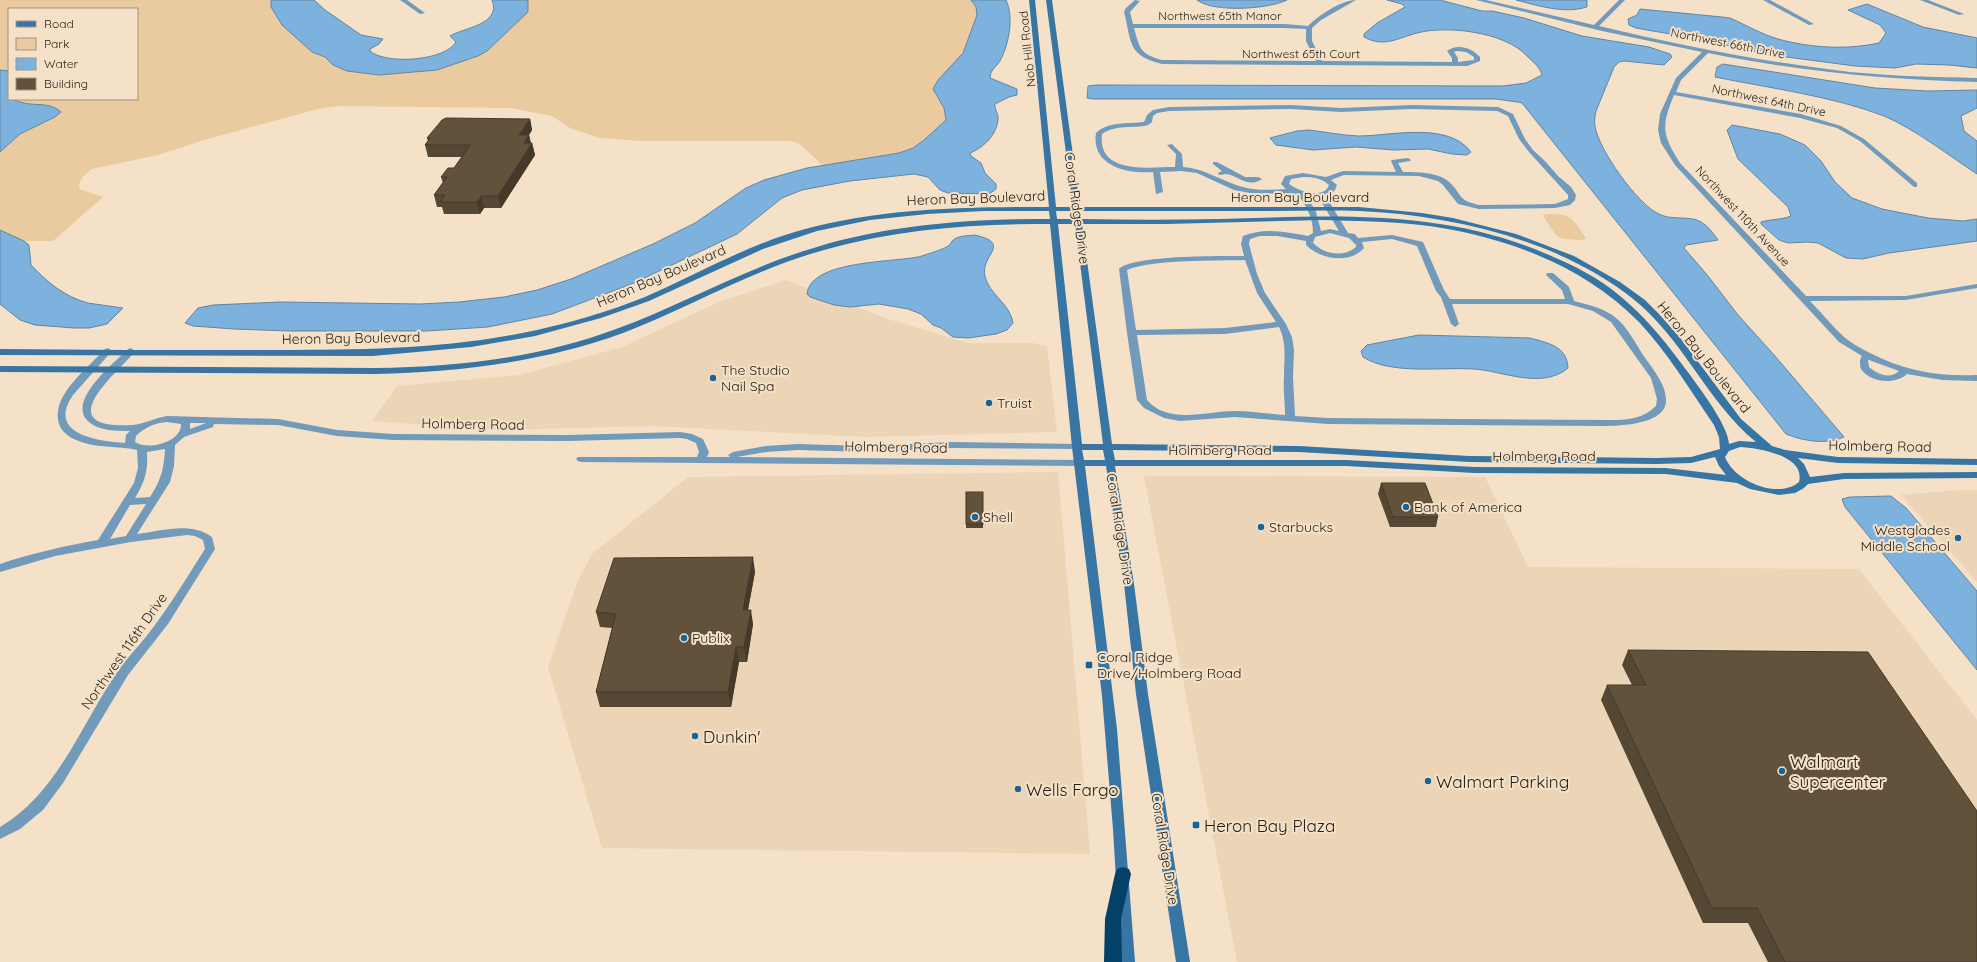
<svg xmlns="http://www.w3.org/2000/svg" width="1977" height="962" viewBox="0 0 1977 962" font-family="Quicksand,sans-serif">
<style>
.built{fill:#ecd5b6}
.green{fill:#eacba0}
.water{fill:#7db2de;stroke:#6285a1}
.lines{fill:none;stroke-linecap:round;stroke-linejoin:round}
.street{fill:#729abb;fill-rule:evenodd}
.secondary{fill:#3675a4;fill-rule:evenodd}
.highway{fill:#044168;fill-rule:evenodd}
.wall{fill:#544734}
.shaded-wall{fill:#45392a}
.building{fill:#62523c;stroke:#45392a}
.poi-dot{fill:#196497;stroke:#f4e1c8;stroke-width:1.5}
.labels{text-anchor:middle;dominant-baseline:central;stroke-width:4;stroke-linejoin:round;paint-order:stroke}
.far-street-label{font-size:12px;fill:#241d14;stroke:#f4e1c8}
.street-label{font-size:14px;fill:#241d14;stroke:#f4e1c8}
.poi-label{font-size:14px;fill:#241d14;stroke:#f4e1c8;text-anchor:start}
.near-poi-label{font-size:17px;fill:#241d14;stroke:#f4e1c8;text-anchor:start}
</style>
<rect width="100%" height="100%" fill="#f4e1c8"/>
<g class="built">
<path d="M786 280 888 319 968 343H1033L1047 346 1057 432 865 437 653 426 498 430 372 421 397 386 519 375 622 347 719 302Z"/>
<path d="M1058 472 1090 854 602 848 548 667 577 583 592 554 688 477Z"/>
<path d="M1144 476 1485 477 1528 567 1859 569 1977 720V962H1237Z"/>
<path d="M1959 490H1977V582L1901 495Z"/>
</g>
<g class="green">
<path d="M0 0H271V7L282 25 312 52 325 57 333 65 347 71 379 75 437 70 478 56 487 51 526 14 528 11V0H971C973 2 975 5 976 8 983 29 946 76 935 94L944 108 946 120C909 163 873 157 822 165L800 144 791 141H644L599 138 570 128 552 116 511 108 338 106 318 109 204 140 158 155 92 169C84 175 79 179 79 189L103 197 53 241H24L0 230V152L20 134 55 117 39 104 23 103 15 99H137V9H9V71L0 70Z"/>
<path d="M1546 214C1573 214 1571 217 1586 238L1583 240C1555 240 1558 238 1543 216Z"/>
</g>
<g class="water">
<path d="M271 0H314L325 10 361 35 383 39 379 44 370 49V51C386 65 445 61 456 42L450 36C462 28 502 25 492 0H528V11L526 14 487 51 478 56 437 70 379 75 347 71 333 65 325 57 312 52 282 25 271 7Z"/>
<path d="M971 0H1006C1014 17 1009 43 1001 59 998 66 990 69 990 78L1017 89V95L1009 97 995 104C994 109 999 114 998 119 997 135 983 148 970 153L971 156 981 163 985 173 996 184V189L989 194 948 193 940 190 928 177 914 174 850 181 802 190 782 198 737 234 634 283 552 314 488 327 427 331H290L234 329 193 326 185 323 198 308 213 305 280 302 420 304 459 302 504 297 537 290 571 279 653 244 695 223 746 188 764 180 807 168 899 153 913 148 924 140 946 120 944 108 933 89 938 80 963 53 977 15 976 7Z"/>
<path d="M1197 0H1287C1269 9 1214 13 1197 0Z"/>
<path d="M1387 0H1440L1482 11H1492L1524 18 1582 36 1649 47 1670 54 1672 57 1664 65 1624 61 1619 62 1614 67 1596 111C1595 115 1594 121 1595 126 1598 149 1638 205 1659 214 1672 221 1690 215 1701 222 1708 226 1713 233 1718 240L1686 245 1684 248 1708 276 1738 315 1775 356 1844 437C1827 445 1803 441 1786 434L1522 103 1518 102 1495 99H1093L1087 98 1088 86 1097 85 1503 86 1526 83 1542 75C1540 67 1532 61 1527 56 1505 32 1447 25 1417 33 1398 38 1384 48 1364 37V34L1377 23 1405 7 1402 4Z"/>
<path d="M1516 0H1587V7C1564 14 1539 6 1516 0Z"/>
<path d="M1867 4 1923 27 1977 38V68L1949 65 1916 64 1895 68 1855 66 1771 55 1693 38 1636 28 1629 25 1628 19 1637 15 1640 9 1722 17 1730 18C1746 25 1761 34 1778 39 1811 48 1846 50 1879 43L1886 33 1880 25 1848 10Z"/>
<path d="M1723 64 1875 88 1928 91 1977 90V108L1961 116 1964 131 1977 141V174C1948 155 1915 129 1884 116 1832 96 1769 88 1715 77L1717 67Z"/>
<path d="M0 70 9 71V99C15 99 18 102 24 103 38 106 50 102 61 112L55 117 20 134 0 152Z"/>
<path d="M1732 125 1780 134 1805 145 1821 161 1835 182 1852 198 1882 209 1928 218 1963 221 1977 219V241L1889 253 1863 259 1846 258 1818 243 1807 242 1788 243 1779 240 1761 224V222C1771 219 1781 220 1791 216L1788 207 1738 159 1727 130Z"/>
<path d="M1309 130C1325 132 1341 135 1358 136 1391 136 1448 121 1471 152L1467 155 1452 154 1428 149 1394 150 1356 147 1313 150 1276 145 1270 138 1297 131Z"/>
<path d="M0 230 24 241 29 245 31 265C47 282 65 297 88 303 100 305 111 306 123 308L107 324 89 328H74L35 325 20 320 0 304Z"/>
<path d="M975 235C1013 244 980 255 985 276 989 295 1010 303 1013 323L1007 330 996 334 968 338 953 337 941 328 933 325 921 314 908 309 879 304 850 307 834 305 810 297 807 294C811 259 896 263 922 256 930 253 942 250 948 246 950 245 951 243 952 241 958 235 968 236 975 235Z"/>
<path d="M1419 335 1530 338C1548 343 1567 346 1568 368 1542 390 1503 371 1474 369 1441 367 1391 375 1363 357L1361 351 1367 345Z"/>
<path d="M1891 496 1906 508 1977 591V670L1845 507 1842 499 1850 497Z"/>
</g>
<g class="lines">
<g class="street">
<path d="M400 0H407L425 13 420 14Z"/>
<path d="M1135 0 1140 1 1130 12 1133 24H1285L1308 26C1318 16 1341 0 1356 0L1321 20 1312 28V41L1322 61 1452 62V58L1447 51C1457 43 1472 48 1480 57V61L1467 66 1162 64C1127 55 1132 43 1124 12L1126 8ZM1134 28H1285L1306 29V41L1316 61 1162 60C1140 54 1140 49 1134 28ZM1457 51 1466 52 1474 57V60L1458 62V58L1454 52Z"/>
<path d="M1476 0H1486L1594 25 1619 0H1625L1599 26C1682 46 1765 62 1850 72 1892 76 1934 77 1977 78V82C1886 80 1797 71 1708 53L1681 80 1676 92 1801 114 1841 126 1864 139 1917 183V187H1914L1860 141 1837 128 1800 118 1674 95C1661 127 1662 134 1680 163L1806 296H1906L1977 284V288L1906 300 1810 301C1822 313 1832 326 1844 337 1851 343 1860 348 1868 352 1902 370 1938 377 1977 375V381L1942 380 1907 374C1896 385 1870 383 1861 369 1860 367 1860 363 1860 360L1862 356 1839 342 1675 165 1661 143 1658 130 1660 114 1676 78 1702 52 1602 31ZM1868 360H1869L1899 371C1889 380 1878 374 1869 367Z"/>
<path d="M1763 0H1770L1814 24 1809 25Z"/>
<path d="M1920 0H1928L1964 14 1959 15Z"/>
<path d="M1291 105 1341 108 1412 105 1498 107 1513 114 1525 139 1533 150 1545 161 1558 176 1571 187 1576 195 1575 200 1570 205 1555 208 1479 209 1458 204 1443 185 1438 181 1419 176 1344 175 1331 180 1337 185 1335 190 1328 198 1330 203 1348 233 1355 234 1358 238 1392 235 1423 242 1444 290 1450 299H1565L1562 290 1546 275 1547 273H1553L1569 287 1574 301C1589 305 1604 308 1616 318 1626 325 1636 344 1643 355 1652 368 1666 384 1666 400 1667 424 1621 426 1604 426L1328 424 1235 417 1180 421 1164 418 1144 408 1137 400 1127 333 1119 269C1133 255 1221 256 1244 256L1241 244 1243 236C1264 227 1287 232 1308 236L1313 233C1313 218 1307 206 1297 194L1250 193 1234 190 1197 173 1181 171 1160 172 1163 192 1156 194 1153 172C1127 174 1091 166 1096 133 1108 121 1129 124 1144 122L1147 115 1153 110 1169 107ZM1291 109 1341 112 1412 109 1497 111 1508 116 1519 139 1529 152 1568 195V199L1555 204 1479 205C1456 200 1463 194 1448 181 1437 172 1416 172 1403 172L1398 163 1410 161 1411 160 1408 158 1392 160 1391 161 1396 172 1343 171 1326 177 1303 173 1285 176 1281 184 1286 189C1271 190 1254 191 1239 186 1218 179 1205 169 1183 167L1182 154 1172 144 1167 145 1176 154 1175 167C1150 167 1097 175 1102 134 1116 124 1133 129 1148 125L1152 122 1153 116 1157 113 1169 111ZM1303 177C1313 177 1322 178 1329 185 1324 200 1298 191 1289 184L1291 179ZM1307 196 1321 197 1322 203 1339 231 1330 229 1321 231 1316 212ZM1330 233 1349 238 1356 245V247C1343 258 1324 254 1313 243L1315 237ZM1260 236H1277L1306 241V245C1320 259 1349 265 1364 248L1362 242 1392 239 1417 246 1436 291 1441 297 1451 324 1455 327 1459 324 1452 304H1568L1593 311 1611 322 1651 378 1657 399 1656 406C1644 418 1629 420 1613 420L1328 418 1295 416 1293 377 1294 350 1292 337 1286 324 1265 293 1257 274 1249 244 1250 239ZM1245 260 1257 293 1276 322 1225 328 1136 330 1127 270C1153 259 1216 261 1245 260ZM1279 327C1287 344 1284 358 1284 377 1283 389 1285 402 1285 415 1269 414 1252 411 1235 411 1207 411 1168 425 1147 400L1137 335 1225 334Z"/>
<path d="M1213 162H1217L1245 177H1258L1262 179C1247 189 1238 175 1226 174 1224 174 1222 175 1219 175L1218 173 1222 171 1213 164Z"/>
<path d="M108 348 112 351 73 395C46 435 98 441 125 443L126 435 130 431C117 431 99 431 89 422 65 402 114 363 128 349L131 348 135 351 134 353C111 378 51 429 132 425 144 424 155 418 167 416L278 419 337 430 393 434 568 435 680 432 692 434 703 439 709 452 707 457H730L728 455 733 452 766 446 798 444 867 446 951 442 1077 444 1082 447 1080 449 951 448 867 452 798 450 766 452 737 457 1080 460 1085 463 1080 466 581 462 578 461 576 459 578 457H697L699 452 696 443 687 439 680 438 568 441 393 440 337 436 278 425 214 424 213 427 184 437 175 445 174 466 170 482 137 534C160 531 191 521 212 537L215 549 168 624 128 675 63 783 43 810 20 829 0 839V827C59 792 82 722 120 668 133 651 148 636 160 618 176 596 190 572 205 549L203 540 195 536 187 535 131 542 55 556 0 572V564C32 553 65 546 98 540L134 483 138 468 137 450C121 446 104 448 88 444 77 441 63 436 59 424 50 396 88 368 105 349ZM167 422 181 424C182 442 148 451 135 442L136 436C145 427 155 423 167 422ZM190 423H206L190 429ZM165 449C164 469 161 480 150 497L135 498C145 481 148 472 147 452ZM146 504 126 536 110 539 130 505Z"/>
</g>
<path class="secondary" d="M1029 0H1035L1056 207H1073L1046 0H1052L1080 207H1359L1422 213 1453 218 1516 234 1574 256 1620 282 1645 300 1659 314 1681 339 1741 419 1772 446 1785 450 1838 457 1977 459V465L1838 463 1798 458 1804 464 1810 477 1844 473 1977 472V478L1844 479 1808 484 1804 488 1795 493 1779 495 1750 489 1737 483 1666 474 1475 473 1346 466H1115L1134 584 1148 694 1190 962H1176L1136 694 1124 584 1106 466H1085L1117 729 1135 962H1121L1113 829 1102 696 1072 447 1050 224C974 224 898 229 824 250 754 269 691 307 623 333 543 362 460 372 375 374L0 372V366L375 368C458 367 538 358 616 329 684 304 747 267 817 247 892 224 972 219 1050 219L1049 211H984L927 214 870 220 817 231 763 249 649 301 601 318 535 336 471 347 373 356 0 355V349C84 350 169 350 253 350 350 350 441 351 537 330 573 322 610 311 645 297 691 277 735 252 782 236 869 208 959 207 1049 207ZM1056 211H1073L1074 219H1057ZM1081 211C1139 211 1198 211 1256 211 1291 211 1325 210 1359 211 1452 215 1558 240 1632 298 1683 338 1707 402 1756 442L1739 441 1729 444C1728 423 1692 378 1678 359 1661 336 1642 314 1620 296 1599 278 1575 266 1549 255 1441 208 1334 216 1220 219 1174 220 1128 220 1082 219ZM1321 220C1355 221 1388 221 1421 225 1501 235 1582 264 1639 322 1668 353 1690 390 1714 425L1719 437 1720 449 1691 457 1656 458 1469 456 1299 446 1112 444 1082 224H1166ZM1058 224H1075L1103 444H1082ZM1740 447C1757 448 1806 455 1799 482 1778 500 1734 481 1725 457L1729 451ZM1082 450H1103L1105 460H1084ZM1113 450 1299 452 1469 462 1656 464 1691 463 1715 457 1719 466 1726 475 1666 468 1475 467 1346 460H1115Z"/>
<path class="highway" d="M1123 867 1129 869 1131 874 1121 919 1122 962H1104L1105 919 1115 874 1117 869Z"/>
</g>
<g class="wall">
<path d="M530 119 532 130 529 135 531 143H532L535 155 501 208H484L480 214H444L442 207H437L434 195 443 183 441 177 454 168 462 157H428L425 145 428 141 427 138Z"/>
<path d="M1381 483 1438 517 1436 527H1390L1378 494Z"/>
<rect x="966" y="492" width="17" height="36"/>
<path d="M755 572 748 610 753 624 747 662H739L731 707H600L596 692 612 628 600 627 596 612Z"/>
<path d="M1628 650 1977 962H1768L1748 923H1703L1601 700 1607 685H1632L1622 665Z"/>
</g>
<g class="shaded-wall">
<path d="M530 119 532 130 521 147 519 135Z"/>
<path d="M529 135 531 145 532 143 535 155 501 208 498 196 524 143Z"/>
<path d="M481 196 484 208 480 214 477 202Z"/>
<path d="M753 557 755 572 745 625 743 610Z"/>
<path d="M751 610 753 624 747 662 744 647Z"/>
<path d="M736 647 739 662 731 707 728 692Z"/>
</g>
<g class="building">
<path d="M446 118 530 119 519 135H529L524 143H532L498 196H481L477 202H440L445 195H434L447 177H441L448 168H454L470 145H425L430 138H427L442 120Z"/>
<path d="M1381 483H1425L1438 517H1393Z"/>
<rect x="966" y="492" width="17" height="32"/>
<path d="M753 557 743 610H751L744 647H736L728 692H596L616 614 596 612 614 558Z"/>
<path d="M1628 650 1868 652 1977 811V962H1785L1757 908H1712L1607 685H1646Z"/>
</g>
<g class="poi-dot">
<circle cx="713" cy="378" r="4"/>
<circle cx="989" cy="403" r="4"/>
<circle cx="1406" cy="507" r="4"/>
<circle cx="975" cy="517" r="4"/>
<circle cx="1261" cy="527" r="4"/>
<circle cx="1958" cy="538" r="4"/>
<circle cx="684" cy="638" r="4"/>
<rect x="1085" y="661" width="8" height="8" rx="2"/>
<circle cx="695" cy="736" r="4"/>
<circle cx="1782" cy="771" r="4"/>
<circle cx="1428" cy="781" r="4"/>
<circle cx="1018" cy="789" r="4"/>
<rect x="1192" y="821" width="8" height="8" rx="2"/>
</g>
<g class="labels">
<g class="far-street-label">
<text x="1220" y="15">Northwest 65th Manor</text>
<text transform="translate(1728 43) rotate(11)">Northwest 66th Drive</text>
<text transform="translate(1027 49) rotate(-96)">Nob Hill Road</text>
<text x="1301" y="53">Northwest 65th Court</text>
<text transform="translate(1769 100) rotate(12)">Northwest 64th Drive</text>
<text transform="translate(1743 216) rotate(47)">Northwest 110th Avenue</text>
</g>
<g class="street-label">
<text x="1300" y="197">Heron Bay Boulevard</text>
<text transform="translate(976 198) rotate(-2)">Heron Bay Boulevard</text>
<text transform="translate(1077 208) rotate(82)">Coral Ridge Drive</text>
<text transform="translate(661 276) rotate(-23)">Heron Bay Boulevard</text>
<text transform="translate(351 338) rotate(-1)">Heron Bay Boulevard</text>
<text transform="translate(1704 357) rotate(51)">Heron Bay Boulevard</text>
<text transform="translate(473 424) rotate(1)">Holmberg Road</text>
<text transform="translate(1880 446) rotate(1)">Holmberg Road</text>
<text transform="translate(896 447) rotate(1)">Holmberg Road</text>
<text x="1220" y="450">Holmberg Road</text>
<text x="1544" y="456">Holmberg Road</text>
<text transform="translate(1120 529) rotate(81)">Coral Ridge Drive</text>
<text transform="translate(124 651) rotate(-55)">Northwest 116th Drive</text>
<text transform="translate(1165 849) rotate(81)">Coral Ridge Drive</text>
</g>
<g class="poi-label">
<text x="721" y="370">The Studio<tspan x="721" dy="16">Nail Spa</tspan></text>
<text x="997" y="403">Truist</text>
<text x="1414" y="507">Bank of America</text>
<text x="983" y="517">Shell</text>
<text x="1269" y="527">Starbucks</text>
<text x="1950" y="530" text-anchor="end">Westglades<tspan x="1950" dy="16">Middle School</tspan></text>
<text x="692" y="638">Publix</text>
<text x="1097" y="657">Coral Ridge<tspan x="1097" dy="16">Drive/Holmberg Road</tspan></text>
</g>
<g class="near-poi-label">
<text x="703" y="736">Dunkin'</text>
<text x="1790" y="761">Walmart<tspan x="1790" dy="20">Supercenter</tspan></text>
<text x="1436" y="781">Walmart Parking</text>
<text x="1026" y="789">Wells Fargo</text>
<text x="1204" y="825">Heron Bay Plaza</text>
</g>
</g>
<rect x="8" y="8" width="130" height="92" fill="#f4e1c8" stroke="#a19380"/>
<rect x="16" y="21" width="20" height="6" fill="#3675a4" stroke="#a19380"/>
<text x="44" y="28" font-size="12" fill="#241d14">Road</text>
<rect x="16" y="38" width="20" height="12" fill="#eacba0" stroke="#a19380"/>
<text x="44" y="48" font-size="12" fill="#241d14">Park</text>
<rect x="16" y="58" width="20" height="12" fill="#7db2de" stroke="#a19380"/>
<text x="44" y="68" font-size="12" fill="#241d14">Water</text>
<rect x="16" y="78" width="20" height="12" fill="#62523c" stroke="#a19380"/>
<text x="44" y="88" font-size="12" fill="#241d14">Building</text>
</svg>
